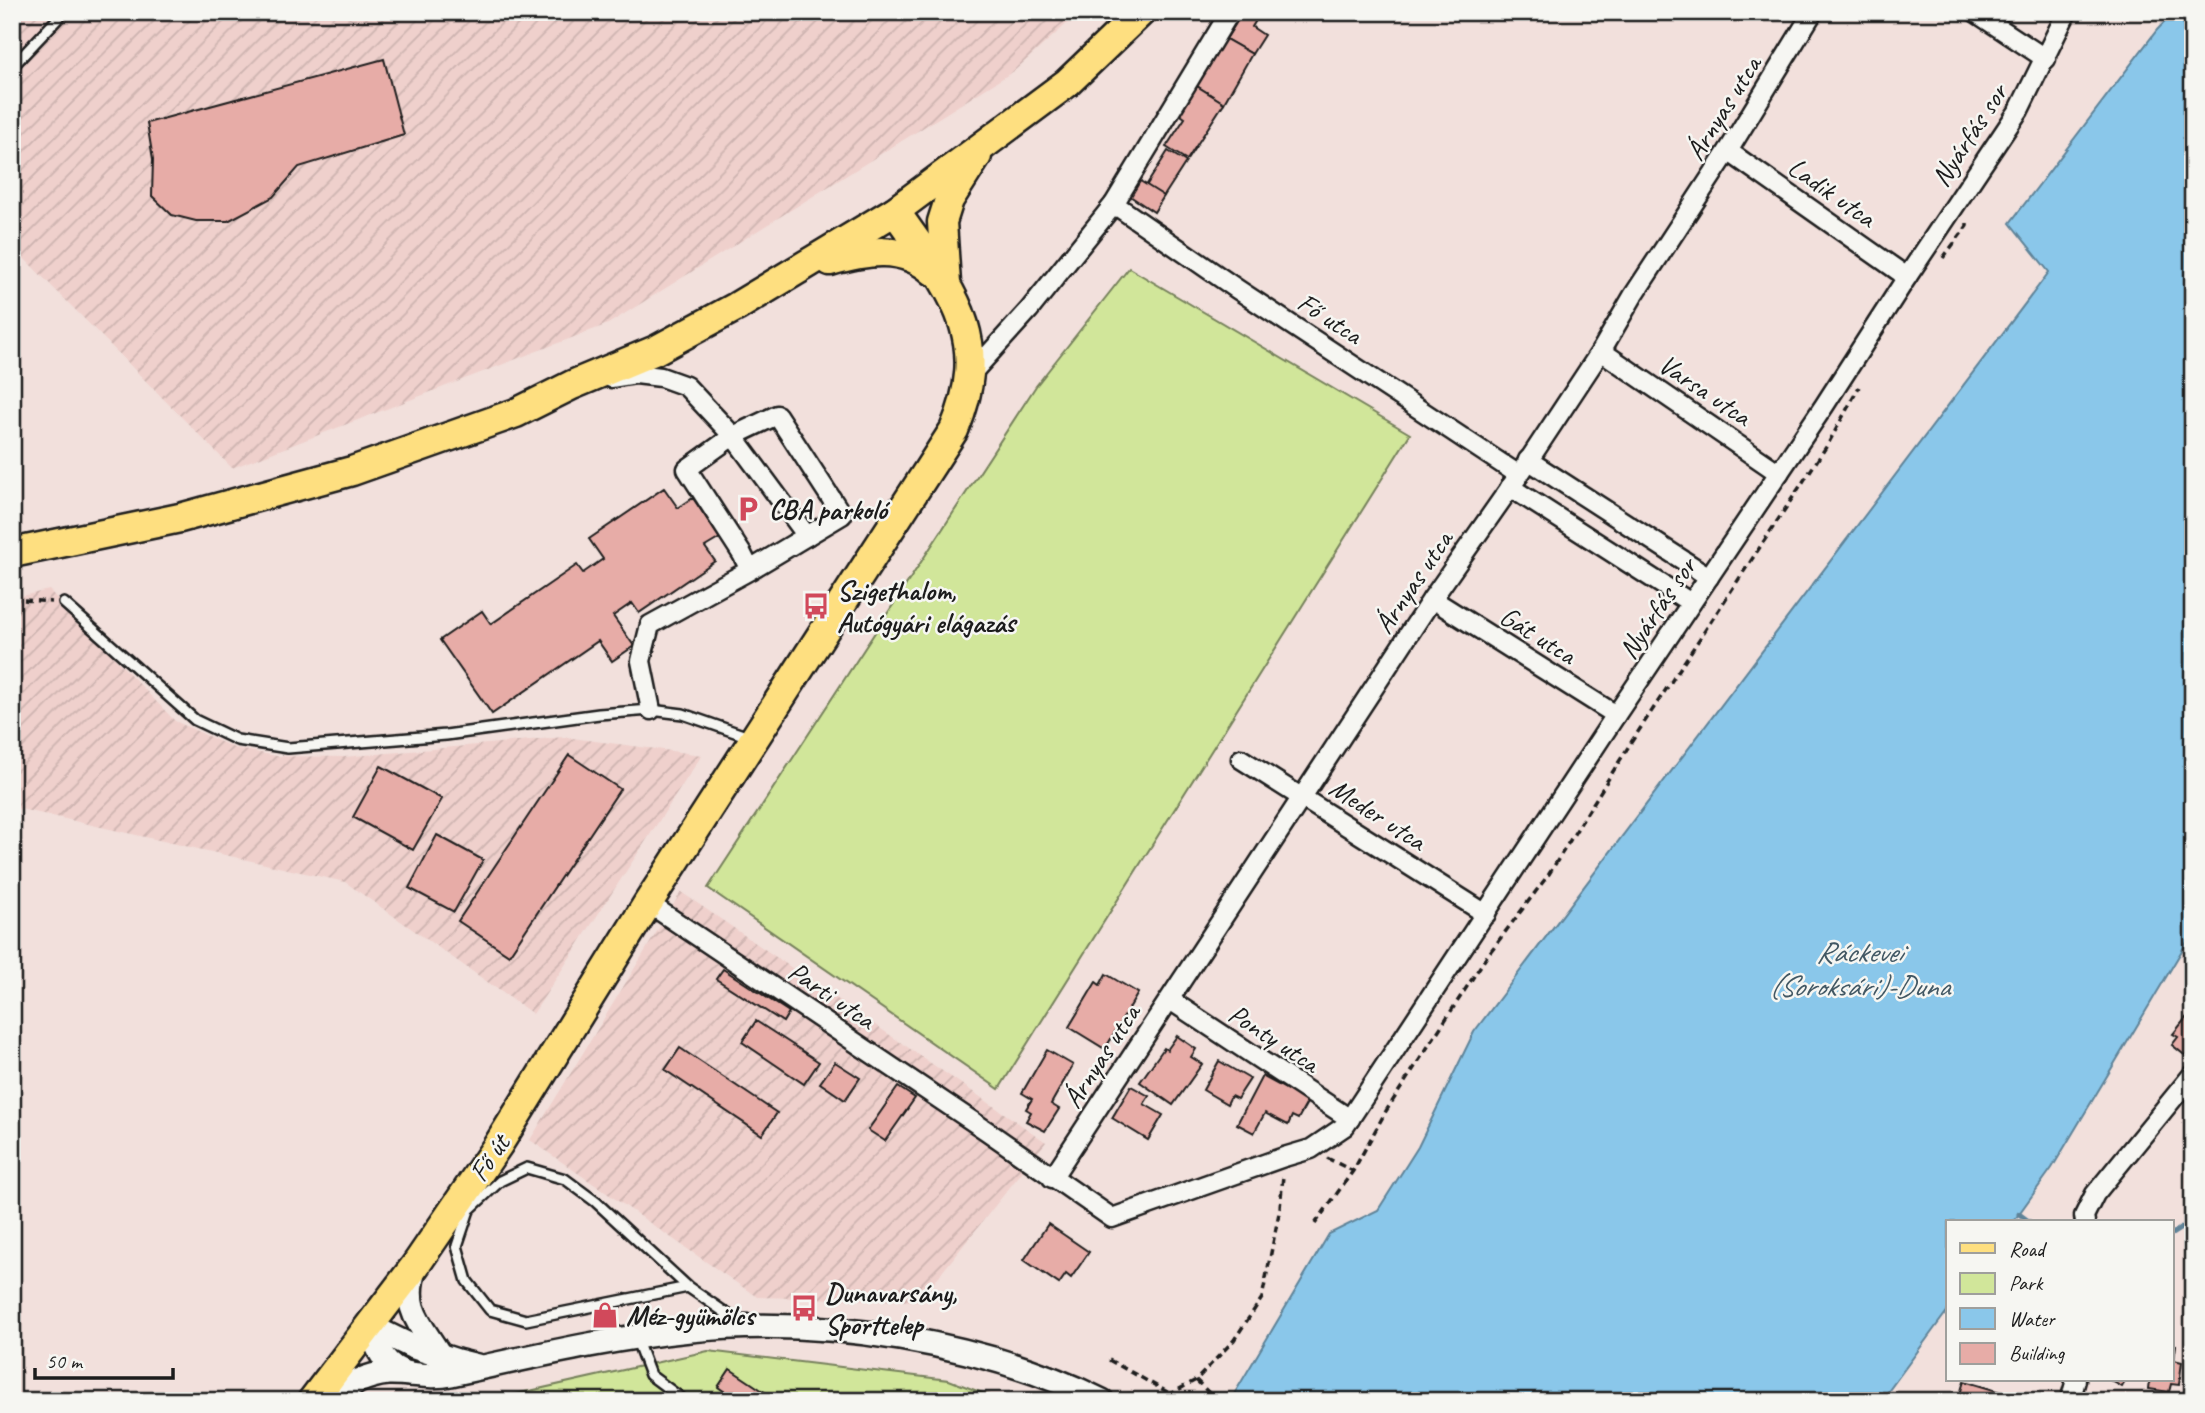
<svg xmlns="http://www.w3.org/2000/svg" width="2205" height="1413" viewBox="0 0 2205 1413" font-family="Caveat,sans-serif">
<style>
.industrial{fill:url(#industrial-furrows)}
.green{fill:#d1e69a;stroke:#76815b;stroke-width:2}
.water{fill:#8ac7ea;stroke:#5e8398;stroke-width:2}
.lines{fill:none;stroke-linecap:round;stroke-linejoin:round}
.stream{stroke:#5e8398;stroke-width:5}
.building{fill:#e7aca7;stroke:#1c1c1c;stroke-width:2}
.service-casing{stroke:#1c1c1c;stroke-width:14}
.minor-casing{stroke:#1c1c1c;stroke-width:23}
.tertiary-casing{stroke:#1c1c1c;stroke-width:28}
.primary-casing{stroke:#1c1c1c;stroke-width:33}
.path{stroke:#1c1c1c;stroke-width:3.5;stroke-dasharray:7 5;stroke-linecap:butt}
.service{stroke:#f6f6f2;stroke-width:9}
.minor{stroke:#f6f6f2;stroke-width:18}
.tertiary{stroke:#f6f6f2;stroke-width:23}
.primary{stroke:#fedf80;stroke-width:28}
.labels{text-anchor:middle;dominant-baseline:central;stroke-width:5;stroke-linejoin:round;paint-order:stroke}
.street-label{font-size:28px;fill:#1c1c1c;stroke:#f6f6f2}
.poi-label{font-size:28px;font-weight:bold;fill:#1c1c1c;stroke:#f6f6f2;text-anchor:start}
.water-label{font-size:30px;font-style:italic;fill:#425864;stroke:#f6f6f2}
</style>
<defs>
<pattern id="industrial-furrows" width="10" height="10" patternUnits="userSpaceOnUse" patternTransform="scale(1.75)"><rect width="10" height="10" fill="#efd0cc"/><path d="M-1 1l2-2M0 10L10 0M9 11l2-2" fill="none" stroke="#ccb2af"/></pattern>
</defs>
<rect width="100%" height="100%" fill="#f2e0dc"/>
<filter id="ink" filterUnits="userSpaceOnUse"><feTurbulence type="fractalNoise" baseFrequency=".0143" numOctaves="2"/><feDisplacementMap in="SourceGraphic" scale="14" xChannelSelector="R" yChannelSelector="G"/><feConvolveMatrix kernelMatrix="1 2 1 2 8 2 1 2 1" color-interpolation-filters="sRGB"/></filter>
<g filter="url(#ink)">
<g class="industrial">
<path d="M12 12H1080L1014 71 608 324 232 468 12 246Z"/>
<path d="M49 590 175 721 234 748 276 756 344 757 564 737 702 755 533 1014 345 882 12 807V598Z"/>
<path d="M681 892 1046 1142 919 1301 757 1297 530 1140Z"/>
</g>
<g class="green">
<path d="M1129 268 1410 434 999 1089 708 888 1036 386Z"/>
<path d="M708 1351 949 1380 1003 1401H485Z"/>
</g>
<path class="water" d="M2174 12H2193V932L2052 1168 2013 1222H1948V1310L1881 1401H1230L1329 1234 1378 1210 1418 1147 1474 1032 2049 272 2010 223 2157 30Z"/>
<g class="lines">
<g class="stream">
<path d="M2019 1214 2030 1222"/>
<path d="M2172 1234 2186 1225 2193 1217"/>
</g>
</g>
<g class="building">
<path d="M1243 12H1261L1252 27 1264 35 1252 54 1226 39Z"/>
<path d="M1222 37 1252 54 1224 103 1192 83Z"/>
<path d="M384 59 404 135 299 167 273 197 228 221H196L172 215 152 196 153 159 147 123Z"/>
<path d="M1192 83 1224 103 1187 160 1166 147 1185 118 1175 111Z"/>
<path d="M1168 151 1186 162 1164 196 1146 186Z"/>
<path d="M1137 179 1164 196 1154 212 1127 194Z"/>
<path d="M664 488 678 508 693 498 720 538 705 547 715 561 639 613 632 603 613 616 634 646 612 661 598 641 492 714 440 640 482 611 491 624 577 565 583 573 603 559 589 539Z"/>
<path d="M569 755 620 789 509 955 458 921Z"/>
<path d="M381 766 442 799 413 850 353 817Z"/>
<path d="M437 835 483 860 454 912 409 888Z"/>
<path d="M723 969 789 1012 783 1022 716 979Z"/>
<path d="M1106 974 1138 993 1105 1049 1069 1027 1096 982 1100 985Z"/>
<path d="M2193 1001V1050L2187 1057 2172 1045 2178 1037 2173 1034 2190 1013 2189 1006Z"/>
<path d="M756 1021 819 1062 804 1084 742 1042Z"/>
<path d="M1177 1036 1196 1049 1191 1057 1202 1064 1173 1105 1140 1082 1164 1048 1167 1050Z"/>
<path d="M680 1048 777 1113 762 1135 665 1070Z"/>
<path d="M1047 1050 1073 1065 1051 1104 1059 1109 1045 1131 1026 1121 1031 1112 1026 1109 1032 1099 1022 1093Z"/>
<path d="M1219 1061 1250 1079 1237 1099 1231 1096 1227 1104 1203 1090Z"/>
<path d="M835 1062 860 1078 845 1100 820 1083Z"/>
<path d="M1262 1076 1308 1101 1298 1119 1292 1116 1288 1125 1265 1113 1254 1133 1237 1124Z"/>
<path d="M1131 1086 1149 1096 1144 1104 1163 1115 1148 1140 1112 1118Z"/>
<path d="M898 1087 915 1098 885 1141 868 1130Z"/>
<path d="M1048 1224 1089 1252 1071 1278 1066 1274 1059 1284 1024 1260Z"/>
<path d="M611 1308 613 1318 598 1321 597 1311Z"/>
<path d="M2172 1344 2176 1345 2174 1360 2182 1362 2179 1385 2171 1384 2169 1392 2149 1389 2150 1380H2172Z"/>
<path d="M730 1369 769 1395 765 1401H738L718 1387Z"/>
<path d="M2110 1380H2126L2122 1387Z"/>
<path d="M1964 1381 2004 1393 2001 1401H1958Z"/>
</g>
<g class="lines">
<g class="service-casing">
<g id="service">
<path d="M12 67 64 12"/>
<path d="M64 603 195 720 237 740 288 748 446 735 599 714 651 710 683 714 749 737"/>
<path d="M688 1287 596 1202 565 1179 527 1168 500 1181 469 1210 457 1246 467 1281 490 1310 526 1320 688 1287 739 1322"/>
<path d="M636 1338 650 1375 685 1401"/>
</g>
</g>
<g class="minor-casing">
<g id="minor">
<path d="M1975 12 2046 59"/>
<path d="M1728 151 1907 277"/>
<path d="M1114 204 1237 289 1519 475"/>
<path d="M1601 351 1779 473"/>
<path d="M971 374 1029 310 1114 204 1230 12"/>
<path d="M611 378 636 374 661 377 686 386 733 436 807 536"/>
<path d="M1528 460 1709 577"/>
<path d="M1510 487 1691 603"/>
<path d="M1432 599 1616 715"/>
<path d="M651 710 641 661 650 625 750 570 842 515 777 415 733 436 687 469 742 554 750 570"/>
<path d="M1241 759 1486 914"/>
<path d="M648 903 987 1131 1112 1218 1284 1157 1311 1149 1345 1126 1616 715 1824 406 1907 277 2019 110 2067 12"/>
<path d="M1170 1000 1350 1119"/>
<path d="M1052 1178 1432 599 1519 475 1601 351 1633 296 1728 151 1813 12"/>
<path d="M2085 1222 2084 1216 2095 1194 2193 1074"/>
<path d="M2070 1401 2076 1380"/>
</g>
</g>
<g class="tertiary-casing">
<g id="tertiary">
<path d="M415 1267C401 1308 420 1323 440 1356"/>
<path d="M370 1326 411 1346 457 1361 477 1366"/>
<path d="M370 1326C376 1348 385 1369 410 1374"/>
<path d="M326 1401C344 1387 365 1375 388 1373 409 1372 430 1379 451 1374 531 1357 609 1338 690 1330 822 1316 983 1342 1102 1401"/>
</g>
</g>
<g class="primary-casing">
<g id="primary">
<path d="M830 261C866 251 902 244 933 271"/>
<path d="M946 284 942 222 949 200 977 156"/>
<path d="M12 553 180 518 352 471 516 413 572 385 656 350 736 307 895 211 1067 83 1141 12"/>
<path d="M312 1401 415 1266 498 1145 648 903 954 430C995 334 948 287 895 211"/>
</g>
</g>
<g class="path">
<path d="M1943 258 1967 226V221"/>
<path d="M12 599 52 602"/>
<path d="M1327 1158 1353 1171"/>
<path d="M1315 1224 1353 1171 1386 1111 1487 956 1549 874 1632 741 1828 444 1859 387"/>
<path d="M1109 1360 1171 1394"/>
<path d="M1196 1380 1217 1401"/>
<path d="M1122 1395 1132 1401"/>
<path d="M1125 1395 1130 1394 1146 1401"/>
<path d="M444 1401 459 1395"/>
<path d="M1158 1401 1196 1380 1234 1340 1262 1298 1280 1208 1283 1176"/>
</g>
<use href="#service" class="service"/>
<use href="#minor" class="minor"/>
<use href="#tertiary" class="tertiary"/>
<use href="#primary" class="primary"/>
</g>
</g>
<defs>
<g id="parking-bare" transform="scale(2.1)"><path d="M-3.5-5.5H1a3.5 3.5 0 0 1 0 7H-1V5.5H-3.5ZM-1-3.4V-.6H.8a1.4 1.4 0 0 0 0-2.8Z" fill="#d1495b" stroke="#f6f6f2" stroke-width="2.5" paint-order="stroke"/></g>
<g id="bus-bare" transform="scale(2.1)"><path d="M-5-6H5V4H4V6H2V4H-2V6H-4V4H-5ZM-3.5-4V0h7V-4ZM-3.5 1.2v1.5H-2V1.2ZM2 1.2v1.5H3.5V1.2Z" fill="#d1495b" stroke="#f6f6f2" stroke-width="2.5" paint-order="stroke"/></g>
<g id="shop-bare" transform="scale(2.1)"><path d="M-5-2.5h2.3a2.7 3.5 0 0 1 5.4 0H5L5.5 6h-11ZM-1.5-2.5h3a1.5 2.3 0 0 0-3 0Z" fill="#d1495b" stroke="#f6f6f2" stroke-width="2.5" paint-order="stroke"/></g>
</defs>
<g fill-rule="evenodd">
<use href="#parking-bare" x="748" y="509"/>
<use href="#bus-bare" x="816" y="606"/>
<use href="#bus-bare" x="804" y="1308"/>
<use href="#shop-bare" x="605" y="1315"/>
</g>
<g class="labels">
<g class="street-label">
<text transform="translate(1723 108) rotate(-58)">Árnyas utca</text>
<text transform="translate(1969 135) rotate(-57)">Nyárfás sor</text>
<text transform="translate(1832 192) rotate(35)">Ladik utca</text>
<text transform="translate(1330 318) rotate(33)">Fő utca</text>
<text transform="translate(1705 390) rotate(34)">Varsa utca</text>
<text transform="translate(1413 582) rotate(-56)">Árnyas utca</text>
<text transform="translate(1657 608) rotate(-56)">Nyárfás sor</text>
<text transform="translate(1538 635) rotate(32)">Gát utca</text>
<text transform="translate(1378 814) rotate(33)">Meder utca</text>
<text transform="translate(832 995) rotate(34)">Parti utca</text>
<text transform="translate(1274 1038) rotate(33)">Ponty utca</text>
<text transform="translate(1101 1056) rotate(-57)">Árnyas utca</text>
<text transform="translate(489 1158) rotate(-56)">Fő út</text>
</g>
<g class="poi-label">
<text x="769" y="509">CBA parkoló</text>
<text x="837" y="590">Szigethalom,<tspan x="837" dy="32">Autógyári elágazás</tspan></text>
<text x="825" y="1292">Dunavarsány,<tspan x="825" dy="32">Sporttelep</tspan></text>
<text x="626" y="1315">Méz-gyümölcs</text>
</g>
<g class="water-label">
<text x="1859" y="952">Ráckevei<tspan x="1859" dy="34">(Soroksári)-Duna</tspan></text>
</g>
</g>
<rect width="2205" height="1413" fill="none" stroke="#f6f6f2" stroke-width="42"/>
<rect x="21" y="21" width="2163" height="1371" fill="none" stroke="#1c1c1c" stroke-width="2.5" filter="url(#ink)"/>
<rect x="1946" y="1220" width="228" height="161" fill="#f6f6f2" stroke="#9f9f9c" stroke-width="2"/>
<rect x="1960" y="1243" width="35" height="10" fill="#fedf80" stroke="#9f9f9c" stroke-width="2"/>
<text x="2009" y="1256" font-size="21" fill="#1c1c1c">Road</text>
<rect x="1960" y="1273" width="35" height="21" fill="#d1e69a" stroke="#9f9f9c" stroke-width="2"/>
<text x="2009" y="1290" font-size="21" fill="#1c1c1c">Park</text>
<rect x="1960" y="1308" width="35" height="21" fill="#8ac7ea" stroke="#9f9f9c" stroke-width="2"/>
<text x="2009" y="1326" font-size="21" fill="#1c1c1c">Water</text>
<rect x="1960" y="1343" width="35" height="21" fill="#e7aca7" stroke="#9f9f9c" stroke-width="2"/>
<text x="2009" y="1360" font-size="21" fill="#1c1c1c">Building</text>
<path d="M35 1368v10h138v-10" fill="none" stroke="#1c1c1c" stroke-width="3.5"/>
<text x="46" y="1368" font-size="21" fill="#1c1c1c" stroke="#f6f6f2" stroke-width="5" paint-order="stroke">50 m</text>
</svg>
